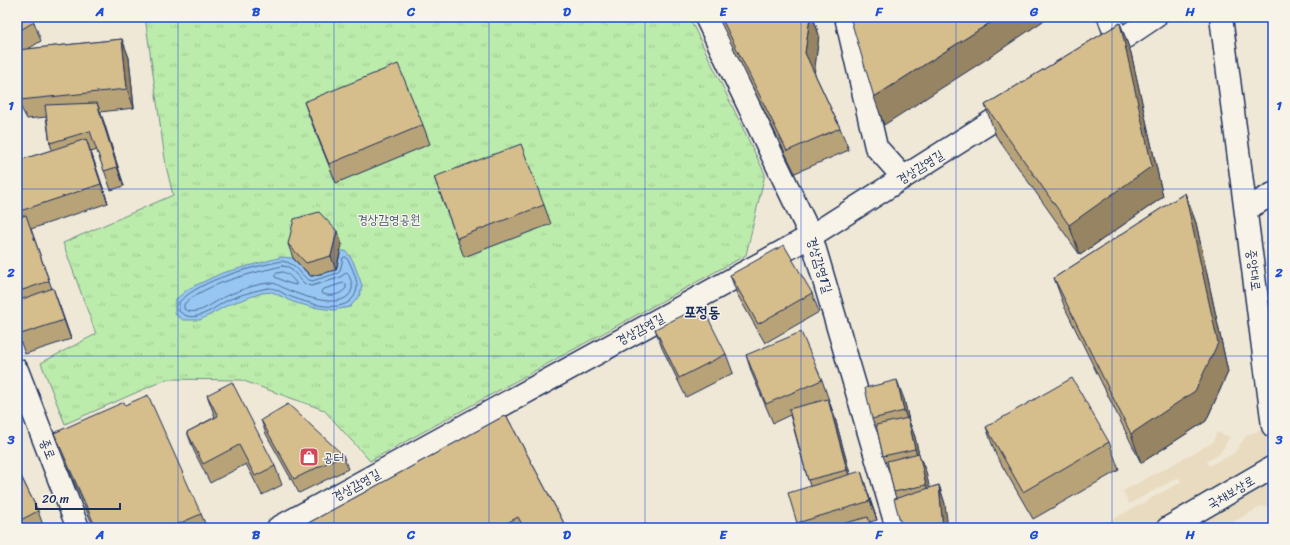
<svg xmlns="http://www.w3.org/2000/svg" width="1290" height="545" viewBox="0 0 1290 545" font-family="Sriracha,'Poor Story',sans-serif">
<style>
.built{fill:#e8dbc0}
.grass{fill:url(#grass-tufts);stroke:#6c8e84}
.water{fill:#96c6f1;stroke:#658ab6}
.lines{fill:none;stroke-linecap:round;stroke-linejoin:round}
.shore{stroke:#4c6b99;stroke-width:1}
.minor-casing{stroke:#1b2f5e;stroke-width:25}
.major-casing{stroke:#1b2f5e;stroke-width:25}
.minor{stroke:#f7f3e8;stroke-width:22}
.major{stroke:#f7f3e8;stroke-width:22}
.wall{fill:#b8a378;stroke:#1b2f5e}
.shaded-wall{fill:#968462;stroke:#1b2f5e}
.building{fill:#d6bd8c;stroke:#1b2f5e}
.grid{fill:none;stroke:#1d4ed8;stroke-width:1;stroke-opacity:0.55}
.labels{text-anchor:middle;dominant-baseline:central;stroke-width:3;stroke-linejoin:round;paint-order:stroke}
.street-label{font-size:13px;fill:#1b2f5e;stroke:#f7f3e8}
.park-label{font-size:13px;fill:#3b556d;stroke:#f7f3e8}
.poi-label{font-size:13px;fill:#1b2f5e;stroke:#f7f3e8;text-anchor:start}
.quarter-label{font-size:15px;font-weight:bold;fill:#1b2f5e;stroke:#f7f3e8}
.neatline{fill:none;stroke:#1d4ed8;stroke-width:1.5}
.grid-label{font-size:13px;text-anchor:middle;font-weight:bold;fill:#1d4ed8}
</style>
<defs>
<pattern id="grass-tufts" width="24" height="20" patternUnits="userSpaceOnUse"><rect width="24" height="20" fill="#bcecab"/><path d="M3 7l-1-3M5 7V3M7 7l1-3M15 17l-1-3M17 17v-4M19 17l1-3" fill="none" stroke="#a1cb96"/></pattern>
</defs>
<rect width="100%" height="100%" fill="#f0e8d6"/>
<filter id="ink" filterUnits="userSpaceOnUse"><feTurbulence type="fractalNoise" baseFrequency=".025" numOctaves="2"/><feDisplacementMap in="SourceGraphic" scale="8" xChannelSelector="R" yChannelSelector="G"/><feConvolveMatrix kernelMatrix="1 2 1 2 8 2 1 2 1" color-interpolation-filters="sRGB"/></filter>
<g filter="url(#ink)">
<path class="built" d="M1273 425V510L1262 506 1222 528H1097L1181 482 1179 477 1129 504 1123 491 1212 443 1217 432 1230 437 1219 455 1207 461 1209 466 1234 453 1247 435Z"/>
<path class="grass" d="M145 17H689L765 174 746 255 370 461 324 410 241 380 167 379 65 424 41 363 96 334 63 243 173 195 166 166Z"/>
<path class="water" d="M341 251H346L353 261 362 285 360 295 350 307 334 310 311 307 293 302 272 292 262 293 230 304 200 320H183L175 314V300L188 289 222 273 282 257 292 258 311 277 336 270Z"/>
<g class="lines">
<g class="shore">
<path d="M346 257C350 262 353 270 355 276 358 285 358 292 352 299 338 315 302 301 286 295 281 292 275 288 269 288 256 290 240 295 228 300 214 307 194 326 179 311V302C204 278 249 268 282 261 299 263 301 279 312 281L338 273 340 271 343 258Z"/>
<path d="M282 266 289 267 305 284 311 286 339 278 347 272C350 277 353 284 352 289 346 312 302 296 288 290 282 288 277 283 271 283 258 283 238 291 226 296 215 301 197 318 184 309V304C206 283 253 273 282 266Z"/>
<path d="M283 272C288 273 293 279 296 283V285L288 283 275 277V274Z"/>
<path d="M344 283 346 284V288C340 296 329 297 321 293L322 290Z"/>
</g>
<g class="minor-casing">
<g id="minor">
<path d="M706 17 811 236 897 528"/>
<path d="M846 17 876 147 903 177"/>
<path d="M1109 17 1118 42"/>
<path d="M1100 54 1155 17"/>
<path d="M1246 209 1273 194"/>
<path d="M17 370 78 528"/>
<path d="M278 528 811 236 1016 106"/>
</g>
</g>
<g class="major-casing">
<g id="major">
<path d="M1221 17 1273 426"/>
<path d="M1168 528 1273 467"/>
</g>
</g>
<use href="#minor" class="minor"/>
<use href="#major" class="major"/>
</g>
<g class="wall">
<path d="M17 17 34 22 41 41 28 49 122 39 129 58 134 108 100 112 124 186 111 190 97 150 91 152 108 203 31 229 52 289 60 307 71 339 25 354 17 332V161L52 150 50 143 46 117 27 119 17 100Z"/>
<path d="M718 17H813L819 35 814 72 840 128 849 150 795 173Z"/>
<path d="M1273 17V41L1270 34Z"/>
<path d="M1120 23 1131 53 1163 197 1080 255 996 136 985 105Z"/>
<path d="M304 102 423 125 430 144 336 183 311 121Z"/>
<path d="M434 177 544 205 551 224 464 257Z"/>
<path d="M1185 193 1196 223 1228 372 1206 421 1141 463 1065 308 1054 278Z"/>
<path d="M288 244H342L336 270 311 276 293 258Z"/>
<path d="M730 275 812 293 819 312 765 343 737 294Z"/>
<path d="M655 329 726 354 733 373 686 397 662 348Z"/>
<path d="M746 355 822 380 835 418 850 474 867 490 877 520 870 522 872 528H798L797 523 810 486 808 480 790 415 773 423 752 374Z"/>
<path d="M207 395 275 466 282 485 262 495 246 464 210 483 194 451 187 432 215 417Z"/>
<path d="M904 399 909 421 915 437 919 455 926 472 929 488 939 485 945 504 896 498 894 492 890 474 883 456 878 434 872 419Z"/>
<path d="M125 405 201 514 207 528H94L61 452 54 433Z"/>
<path d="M506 415 565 525 566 528H303V526Z"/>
<path d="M261 420 343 455 348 469 299 493 266 434Z"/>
<path d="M986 427 1109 442 1119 470 1033 519 996 455Z"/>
<path d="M17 468 38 511 44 528H17Z"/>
</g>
<g class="shaded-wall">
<path d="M810 17H813L819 35 814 76 805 53Z"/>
<path d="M999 17H1049L993 55 884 125 874 97Z"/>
<path d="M1120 23 1131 53 1163 197 1080 255 1069 225Z"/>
<path d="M122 39 129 58 134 108 127 89Z"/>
<path d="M97 103 104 122 124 186 117 167Z"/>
<path d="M86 139 93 158 108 203 101 184Z"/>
<path d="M1185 193 1196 223 1228 372 1206 421 1141 463 1131 434Z"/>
<path d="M337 231 342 244 336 270 331 256Z"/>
<path d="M53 288 60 307 71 339 64 320Z"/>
<path d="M897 380 904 399 909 421 915 437 919 455 926 472 933 504 926 485 921 466 915 449 910 427 904 411Z"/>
<path d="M828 399 835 418 854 489 847 470Z"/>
<path d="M861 471 867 490 877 520 870 501Z"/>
<path d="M939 485 945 504 948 528H943Z"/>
</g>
<g class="building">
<path d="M17 17H31L34 22 17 32Z"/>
<path d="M721 17H810L805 53 840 128 787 151Z"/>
<path d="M850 17H999L874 97Z"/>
<path d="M1268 17H1273V33L1270 34Z"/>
<path d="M1120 23 1152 166 1069 225 985 105Z"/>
<path d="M122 39 127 89 20 100 17 94V50Z"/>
<path d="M398 64 423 125 329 164 304 102Z"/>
<path d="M97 103 117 167 104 171 90 131 50 143 45 105Z"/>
<path d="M86 139 101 184 17 212V161Z"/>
<path d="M521 144 544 205 457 238 434 177Z"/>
<path d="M1185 193 1218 343 1195 391 1131 434 1054 278Z"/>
<path d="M319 212 337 231 331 256 306 263 288 244 294 219Z"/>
<path d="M26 215 49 281 17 292V218Z"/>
<path d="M784 245 812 293 758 324 730 275Z"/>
<path d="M53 288 64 320 18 335 17 332V301Z"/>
<path d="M702 306 726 354 679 378 655 329Z"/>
<path d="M801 332 822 380 766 404 746 355Z"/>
<path d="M1072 378 1109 442 1023 492 986 427Z"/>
<path d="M897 380 904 411 872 419 865 388Z"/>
<path d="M232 382 275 466 255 476 239 445 203 464 187 432 218 416 207 395Z"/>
<path d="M148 395 201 514 169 528H96L54 433 124 402 125 405Z"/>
<path d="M828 399 847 470 808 480 789 409Z"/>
<path d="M288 404 343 455 294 479 261 420Z"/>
<path d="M506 415 565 525 559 528H524L518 517 498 528H304L303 526Z"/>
<path d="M908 418 915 449 883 456 876 425Z"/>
<path d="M919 453 926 485 894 492 887 461Z"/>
<path d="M17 468 38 511 17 522Z"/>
<path d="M861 471 870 501 797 523 788 493Z"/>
<path d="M939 485 943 528H902L894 499Z"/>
<path d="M868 517 871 528H827Z"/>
</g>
</g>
<path class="grid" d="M178 17V528M334 17V528M489 17V528M645 17V528M801 17V528M956 17V528M1112 17V528M17 189H1273M17 356H1273"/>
<defs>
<g id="shop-square" transform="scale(1)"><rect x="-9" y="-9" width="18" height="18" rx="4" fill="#d1495b" stroke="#f7f3e8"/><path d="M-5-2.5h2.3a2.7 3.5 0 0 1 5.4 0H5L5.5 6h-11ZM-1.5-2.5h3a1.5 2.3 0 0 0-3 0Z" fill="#fff"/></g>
</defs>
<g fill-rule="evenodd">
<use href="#shop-square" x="309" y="457"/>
</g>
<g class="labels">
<g class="street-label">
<text transform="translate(920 167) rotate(-32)">경상감영길</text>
<text transform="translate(820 265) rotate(73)">경상감영1길</text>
<text transform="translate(1254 270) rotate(83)">중앙대로</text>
<text transform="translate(640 329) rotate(-29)">경상감영길</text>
<text transform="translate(48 449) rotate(69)">종로</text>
<text transform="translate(356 485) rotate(-29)">경상감영길</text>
<text transform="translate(1231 492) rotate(-30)">국채보상로</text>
</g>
<g class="park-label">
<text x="389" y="219">경상감영공원</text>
</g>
<g class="poi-label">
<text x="323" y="457">공터</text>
</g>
<g class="quarter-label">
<text x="702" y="312">포정동</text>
</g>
</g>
<rect width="1290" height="545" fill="none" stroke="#f7f3e8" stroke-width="44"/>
<path d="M36 503v6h84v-6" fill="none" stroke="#1b2f5e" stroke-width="2"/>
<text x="42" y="503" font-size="12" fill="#1b2f5e" stroke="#f7f3e8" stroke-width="3" paint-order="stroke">20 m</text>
<rect x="22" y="22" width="1246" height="501" class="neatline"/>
<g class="grid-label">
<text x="100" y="16">A</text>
<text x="256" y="16">B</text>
<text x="411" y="16">C</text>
<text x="567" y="16">D</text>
<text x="723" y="16">E</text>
<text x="879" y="16">F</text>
<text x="1034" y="16">G</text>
<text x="1190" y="16">H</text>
<text x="11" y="110">1</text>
<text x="1279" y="110">1</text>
<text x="11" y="277">2</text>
<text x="1279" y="277">2</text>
<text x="11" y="444">3</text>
<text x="1279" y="444">3</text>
<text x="100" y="539">A</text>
<text x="256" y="539">B</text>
<text x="411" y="539">C</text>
<text x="567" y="539">D</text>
<text x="723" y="539">E</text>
<text x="879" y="539">F</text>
<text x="1034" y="539">G</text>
<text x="1190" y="539">H</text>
</g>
</svg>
